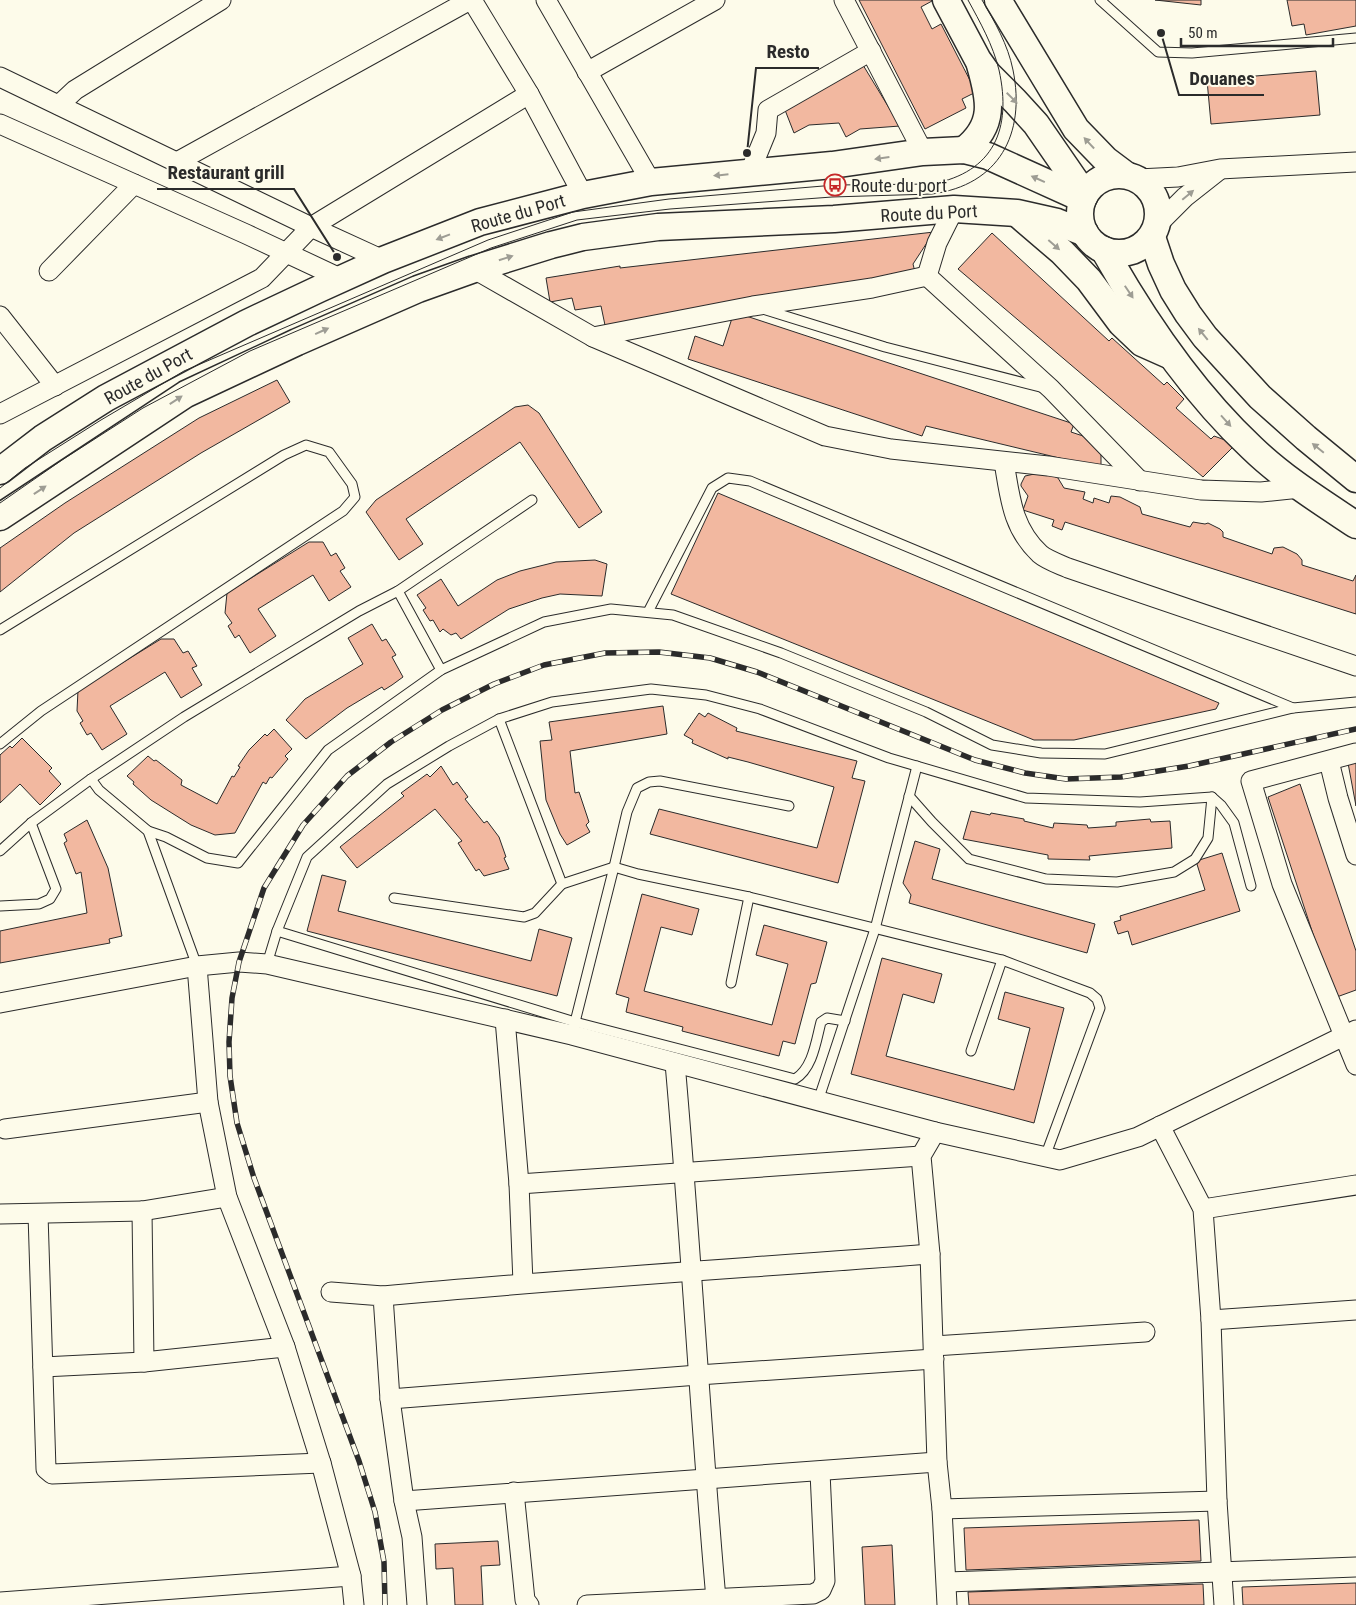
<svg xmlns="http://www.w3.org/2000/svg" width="1356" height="1605" viewBox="0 0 1356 1605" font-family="'Roboto Condensed',sans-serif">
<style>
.building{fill:#f2b8a0;stroke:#2b2b2b}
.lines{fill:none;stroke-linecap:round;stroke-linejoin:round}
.lane-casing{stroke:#2b2b2b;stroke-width:11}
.street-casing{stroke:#2b2b2b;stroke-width:21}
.secondary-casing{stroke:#2b2b2b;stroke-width:29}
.lane{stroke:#fdfbea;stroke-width:9}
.street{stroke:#fdfbea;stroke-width:19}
.secondary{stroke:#fdfbea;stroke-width:26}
.tram{stroke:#2b2b2b;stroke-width:1}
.rail-casing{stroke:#2b2b2b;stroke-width:5.5}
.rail{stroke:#fdfbea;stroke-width:4;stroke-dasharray:11;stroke-linecap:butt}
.oneway{fill:#9e9d94}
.labels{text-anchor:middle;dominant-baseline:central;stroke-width:4;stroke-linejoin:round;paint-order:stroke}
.poi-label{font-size:18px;fill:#2b2b2b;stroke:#fdfbea;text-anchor:start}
.street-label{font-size:18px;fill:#2b2b2b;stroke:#fdfbea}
.leader{fill:none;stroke:#2b2b2b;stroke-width:2}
.callout-dot{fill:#2b2b2b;stroke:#fdfbea;stroke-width:2}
.callout-label{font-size:19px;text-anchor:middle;font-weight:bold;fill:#2b2b2b;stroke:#fdfbea;stroke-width:4;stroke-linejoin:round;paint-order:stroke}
</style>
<rect width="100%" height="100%" fill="#fdfbea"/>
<g class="building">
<path d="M859 0H931L932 1 921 7 932 29 941 24 976 92 962 99 966 108 925 129Z"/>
<path d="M1155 0H1201V5Z"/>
<path d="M1287 0H1356V26L1306 35 1304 24 1292 26Z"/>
<path d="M863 65 900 126 860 129 846 137 839 123 809 125 794 133 785 110Z"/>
<path d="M1316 71 1320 115 1211 124 1207 80Z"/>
<path d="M934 232 913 264 916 276 606 330 601 306 575 310 572 298 550 302 546 278 620 266V268Z"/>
<path d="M992 233 1109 341 1112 338 1164 385 1167 382 1184 399 1176 408 1211 439 1214 436 1236 444 1203 477 958 269Z"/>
<path d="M734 312 1074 424 1071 432 1101 442V468L926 426 922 436 688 359 695 336 723 346Z"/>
<path d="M277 380 290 402 201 453 74 533 0 592V548L65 503 199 418Z"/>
<path d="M528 405 539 413 602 512 579 528 520 442 406 519 423 544 399 560 366 512 376 500 515 407Z"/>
<path d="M1039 473H1047L1058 478 1064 488 1085 492 1083 499 1093 503 1094 498 1109 503 1111 496 1120 497 1140 507 1142 514 1190 527 1193 522 1205 524 1208 523 1220 529 1223 532V537L1272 554 1274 548 1283 547 1297 554 1302 560V565L1353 581 1356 575V614L1065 522 1062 530 1052 526 1054 520 1023 510 1028 496 1021 486V484L1025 476Z"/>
<path d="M718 493 1219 703 1216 709 1074 740H1034L671 594Z"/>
<path d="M309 542H323L331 556 336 553 345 568 340 571 351 587 329 601 313 575 258 609 276 636 250 653 239 635 235 638 228 626 232 623 225 613 227 593Z"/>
<path d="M595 560 607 564 602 596 560 594 542 598 509 609 461 639 456 633 451 635 443 629 440 632 433 620 430 621 423 610 426 608 417 595 441 579 458 606 497 580 520 571 556 562Z"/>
<path d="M372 624 382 641 386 639 396 655 392 657 403 677 392 685 384 690 382 687 347 708 306 739 286 720 305 699 363 664 348 638Z"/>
<path d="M161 639H174L183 653 188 651 197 666 192 668 202 685 181 698 165 672 110 706 127 734 102 750 91 733 87 735 80 723 83 721 77 711 78 690Z"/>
<path d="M663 706 667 734 570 751 575 793 579 792 589 822 586 825 590 832 567 845 560 834 546 800 540 741 552 740 549 722Z"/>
<path d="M699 713 705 717 708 713 737 728 736 731 857 761 852 778 865 781 838 883 650 834 659 809 817 848 834 787 748 762 728 757V759L692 743 693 740 684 735Z"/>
<path d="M274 729 292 749 285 756 288 759 272 778 270 777 266 784 263 782 235 833 215 835 191 825 151 800 133 784 134 782 127 776 148 756 154 761 156 760 182 780 181 785 217 804 232 776 234 777 240 767 238 766 249 750 265 734 267 736Z"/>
<path d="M22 738 52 768 49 771 61 784 40 805 20 784 0 803V755L10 746 12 748Z"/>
<path d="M1356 761V806L1348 763Z"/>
<path d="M441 766 453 785 457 782 468 797 465 799 484 823 487 821 499 837 506 857 504 858 509 869 484 876 479 869 476 871 458 843 462 841 435 809 357 868 340 847 404 796 401 793 427 774 430 777Z"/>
<path d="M1300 784 1356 951V990L1334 998 1268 797Z"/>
<path d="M971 811 990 815 991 813 1024 819V821L1053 828 1054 823 1087 825 1088 828 1116 826V822L1150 819 1151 822 1170 821 1172 848 1089 856 1090 860 1048 859V855L963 839Z"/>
<path d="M87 820 108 868 122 936 109 939 110 943 0 963V931L87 913 81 872 76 874 64 843 67 841 64 834Z"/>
<path d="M915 841 940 849 932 879 1095 924 1087 953 909 903 911 895 903 883Z"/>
<path d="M1222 853 1240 911 1132 945 1128 931 1118 934 1114 922 1121 920 1120 916 1205 890 1196 861Z"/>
<path d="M322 875 346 881 338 911 531 961 539 929 572 938 557 996 307 931Z"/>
<path d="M642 894 699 909 692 935 661 927 644 991 772 1025 788 964 756 955 764 925 827 942 816 983 811 984 795 1044 783 1041 779 1056 682 1031 683 1027 626 1012 629 998 616 994Z"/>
<path d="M882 958 942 974 934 1003 903 994 886 1056 1014 1090 1030 1028 998 1019 1005 992 1064 1008 1034 1123 851 1074Z"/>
<path d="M1199 1520 1201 1561 966 1570 964 1528Z"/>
<path d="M498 1541 500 1565 481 1566 483 1605H455L453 1568 436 1569 435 1544Z"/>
<path d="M892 1545 895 1605H865L862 1547Z"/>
<path d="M1356 1583V1605H1243L1242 1587Z"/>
<path d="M1203 1584 1204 1605H969L968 1592Z"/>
</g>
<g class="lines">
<g class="lane-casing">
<g id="lane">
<path d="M1100 0 1158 52 1192 53 1356 38"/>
<path d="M763 309 885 347 1044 388"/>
<path d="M398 591 441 670"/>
<path d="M648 612 712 488 728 478 750 481 1293 708"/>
<path d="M0 630 284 455 306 445 329 452 352 484 355 497 343 511 41 711 0 744"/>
<path d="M499 719 562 884"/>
<path d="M91 779 99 790 148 831 197 966"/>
<path d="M909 796 932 822 969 859 1046 879 1117 882 1174 872 1195 859 1208 838 1212 797"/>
<path d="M148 831 166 837 207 858 238 863 328 750 441 670 544 622 611 609 673 615 781 653 926 712 992 745 1041 753 1105 754 1293 708 1356 702"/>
<path d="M0 851 31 823 91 779 184 717 359 611 398 591 532 500"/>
<path d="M394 898 524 917 535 913 562 884 614 867 638 874 749 897 1002 960 1090 993 1097 999 1100 1008 1045 1157"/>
<path d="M0 906 39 904 50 899 56 889 31 823"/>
<path d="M277 931 575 1022 795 1079C813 1068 816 1041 821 1022L827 1018 845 1021"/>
<path d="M267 964 277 931 307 857 387 784 449 746 499 719 552 702 651 689 706 695 760 709 889 758 1026 798 1140 802 1212 797 1221 805 1234 823 1251 886"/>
<path d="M731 983 749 897"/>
<path d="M574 1026 614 867 627 812 637 788 649 782 660 781 789 806"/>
<path d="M971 1051 1002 960"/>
<path d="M818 1101 875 929 917 766"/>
</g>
</g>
<g class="street-casing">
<g id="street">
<path d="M472 0 529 94 583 195"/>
<path d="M546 0 651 182"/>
<path d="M844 0 923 152"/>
<path d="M587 72 715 0"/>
<path d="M0 77 311 227 383 260"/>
<path d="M59 105 75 90 221 0"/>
<path d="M0 124 246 234 342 279"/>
<path d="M177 162 470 0"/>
<path d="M750 172 766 133 768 110 871 51"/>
<path d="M1138 179 1178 177 1220 169 1356 162"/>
<path d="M1158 224 1185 197 1218 171"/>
<path d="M474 269 593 337 825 436 891 449 1048 466 1201 490 1261 492 1300 488"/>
<path d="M49 271 134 184"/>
<path d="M927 276 1051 389 1140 481"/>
<path d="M927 276 937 243 954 209"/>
<path d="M0 316 55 386"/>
<path d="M593 337 753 306 872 288 927 276"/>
<path d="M0 414 262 278 311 227 529 94"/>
<path d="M1004 462C1010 497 1012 528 1040 554 1047 560 1059 564 1068 568L1356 666"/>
<path d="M1356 753 1251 781 1282 884 1356 1065"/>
<path d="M1329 761 1338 798 1356 855"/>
<path d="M197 966 208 1102 227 1197 285 1347 321 1463 351 1576 354 1605"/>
<path d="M0 1003 197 966 239 962 267 964 572 1035 935 1132 1060 1160 1138 1137 1356 1030"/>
<path d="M505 1019 519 1184 523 1283"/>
<path d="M675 1063C691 1242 700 1420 716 1599"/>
<path d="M1160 1126 1203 1209 1211 1320 1217 1501 1224 1605"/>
<path d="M5 1129 208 1102"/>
<path d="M935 1132 921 1156 930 1254 937 1462 942 1509 947 1605"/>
<path d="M519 1184 921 1156"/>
<path d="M1203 1209 1356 1185"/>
<path d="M142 1211 144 1362"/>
<path d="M0 1214 142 1211 227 1197"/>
<path d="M38 1214 46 1469 52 1474 321 1463"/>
<path d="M331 1292 383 1296 390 1399 404 1501 412 1537 417 1605"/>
<path d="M383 1296C565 1279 747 1268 930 1254"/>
<path d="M1211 1320 1356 1310"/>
<path d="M934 1346 1145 1332"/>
<path d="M43 1367 144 1362 285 1347"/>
<path d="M390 1399 698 1375 934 1359"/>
<path d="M514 1492 525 1600 529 1605"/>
<path d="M404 1501 937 1462"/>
<path d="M942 1509 1217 1501"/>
<path d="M947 1582 1356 1567"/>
<path d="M0 1602 351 1576"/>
<path d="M587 1605 813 1594 821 1590 825 1581 820 1472"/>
</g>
</g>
<g class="secondary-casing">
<g id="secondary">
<path d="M946 0 978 60 988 74 1015 101 1036 124 1085 195"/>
<path d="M998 0 1076 129 1106 160 1126 175"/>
<path d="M964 150C996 125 990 100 980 65"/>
<circle cx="1119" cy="214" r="39"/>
<path d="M1020 216 1062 252 1089 280 1121 323 1142 343 1169 355"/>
<path d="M1152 237 1161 264 1173 290 1188 314 1205 337 1260 397 1306 438 1356 479"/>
<path d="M1104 250C1144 321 1192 392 1252 448 1283 478 1320 501 1356 525"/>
<path d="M0 471 43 438 106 398 247 323 319 289 383 260 480 222 583 195 651 182 832 165 923 152 964 150 988 156 1083 199"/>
<path d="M0 517 186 394 297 342 418 289 474 269 551 245 583 237 658 227 834 219 954 209 1017 213 1057 222 1085 233"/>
</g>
</g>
<use href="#lane" class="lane"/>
<use href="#street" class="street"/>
<use href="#secondary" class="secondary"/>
<g class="tram">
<path d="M0 488 25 468 101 420 184 371 488 240 573 212 669 199 835 185 932 184C994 172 1012 129 999 70 993 45 980 22 968 0"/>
<path d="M0 503 62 460 143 408 250 351 491 248 577 220 670 209 832 197 932 194C999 185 1026 134 1013 70 1008 45 995 22 982 0"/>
</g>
<g class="rail-casing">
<path id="rail" d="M385 1605 384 1562 375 1512 359 1461 254 1178 237 1123 230 1076 229 1042 232 998 239 962 264 888 303 825 347 776 391 742 442 710 494 684 544 665 605 653 659 652 710 658 757 672 975 760 1025 773 1066 779 1121 777 1189 766 1356 729"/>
</g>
<use href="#rail" class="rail"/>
</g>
<defs><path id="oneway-solid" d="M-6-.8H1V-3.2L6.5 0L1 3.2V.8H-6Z" transform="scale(1.25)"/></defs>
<g class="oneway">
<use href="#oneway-solid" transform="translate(1012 98) rotate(45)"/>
<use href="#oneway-solid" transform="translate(1089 143) rotate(-133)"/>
<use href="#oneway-solid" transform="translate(882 158) rotate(172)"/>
<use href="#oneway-solid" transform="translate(721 175) rotate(174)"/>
<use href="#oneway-solid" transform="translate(1038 179) rotate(-156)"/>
<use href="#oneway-solid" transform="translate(1188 195) rotate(-40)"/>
<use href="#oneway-solid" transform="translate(443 237) rotate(159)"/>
<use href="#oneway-solid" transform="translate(1054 245) rotate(41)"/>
<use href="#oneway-solid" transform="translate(506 258) rotate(-18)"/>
<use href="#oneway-solid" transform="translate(1129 292) rotate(56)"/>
<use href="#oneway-solid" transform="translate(322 331) rotate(-24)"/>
<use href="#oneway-solid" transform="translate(1203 334) rotate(-129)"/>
<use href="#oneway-solid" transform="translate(176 400) rotate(-33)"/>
<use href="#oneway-solid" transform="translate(1226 421) rotate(48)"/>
<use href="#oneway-solid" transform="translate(1318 448) rotate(-141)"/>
<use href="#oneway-solid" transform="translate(40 490) rotate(-34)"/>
</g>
<defs>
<g id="bus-ring" transform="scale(1.125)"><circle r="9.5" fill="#fdfbea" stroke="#c62828" stroke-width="1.5"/><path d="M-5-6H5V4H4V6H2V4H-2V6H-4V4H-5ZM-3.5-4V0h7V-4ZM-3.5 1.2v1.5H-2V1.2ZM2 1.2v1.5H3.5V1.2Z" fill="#c62828"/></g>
</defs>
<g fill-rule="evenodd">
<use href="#bus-ring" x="835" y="185"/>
</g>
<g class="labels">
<g class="poi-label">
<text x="851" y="185">Route du port</text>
</g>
<g class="street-label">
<text transform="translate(518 213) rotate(-16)">Route du Port</text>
<text transform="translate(929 213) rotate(-3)">Route du Port</text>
<text transform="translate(148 376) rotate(-29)">Route du Port</text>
</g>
</g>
<path class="leader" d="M747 153L756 68H819M1161 33L1179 95H1264M337 257L294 189H157"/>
<g class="callout-dot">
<circle cx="747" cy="153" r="5"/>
<circle cx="1161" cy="33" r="5"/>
<circle cx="337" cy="257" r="5"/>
</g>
<g class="callout-label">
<text x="788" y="58">Resto</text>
<text x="1222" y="85">Douanes</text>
<text x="226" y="179">Restaurant grill</text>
</g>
<path d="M1181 38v8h152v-8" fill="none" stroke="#2b2b2b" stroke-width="2.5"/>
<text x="1188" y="38" font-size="15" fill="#2b2b2b" stroke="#fdfbea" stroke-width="4" paint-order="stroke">50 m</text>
</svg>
